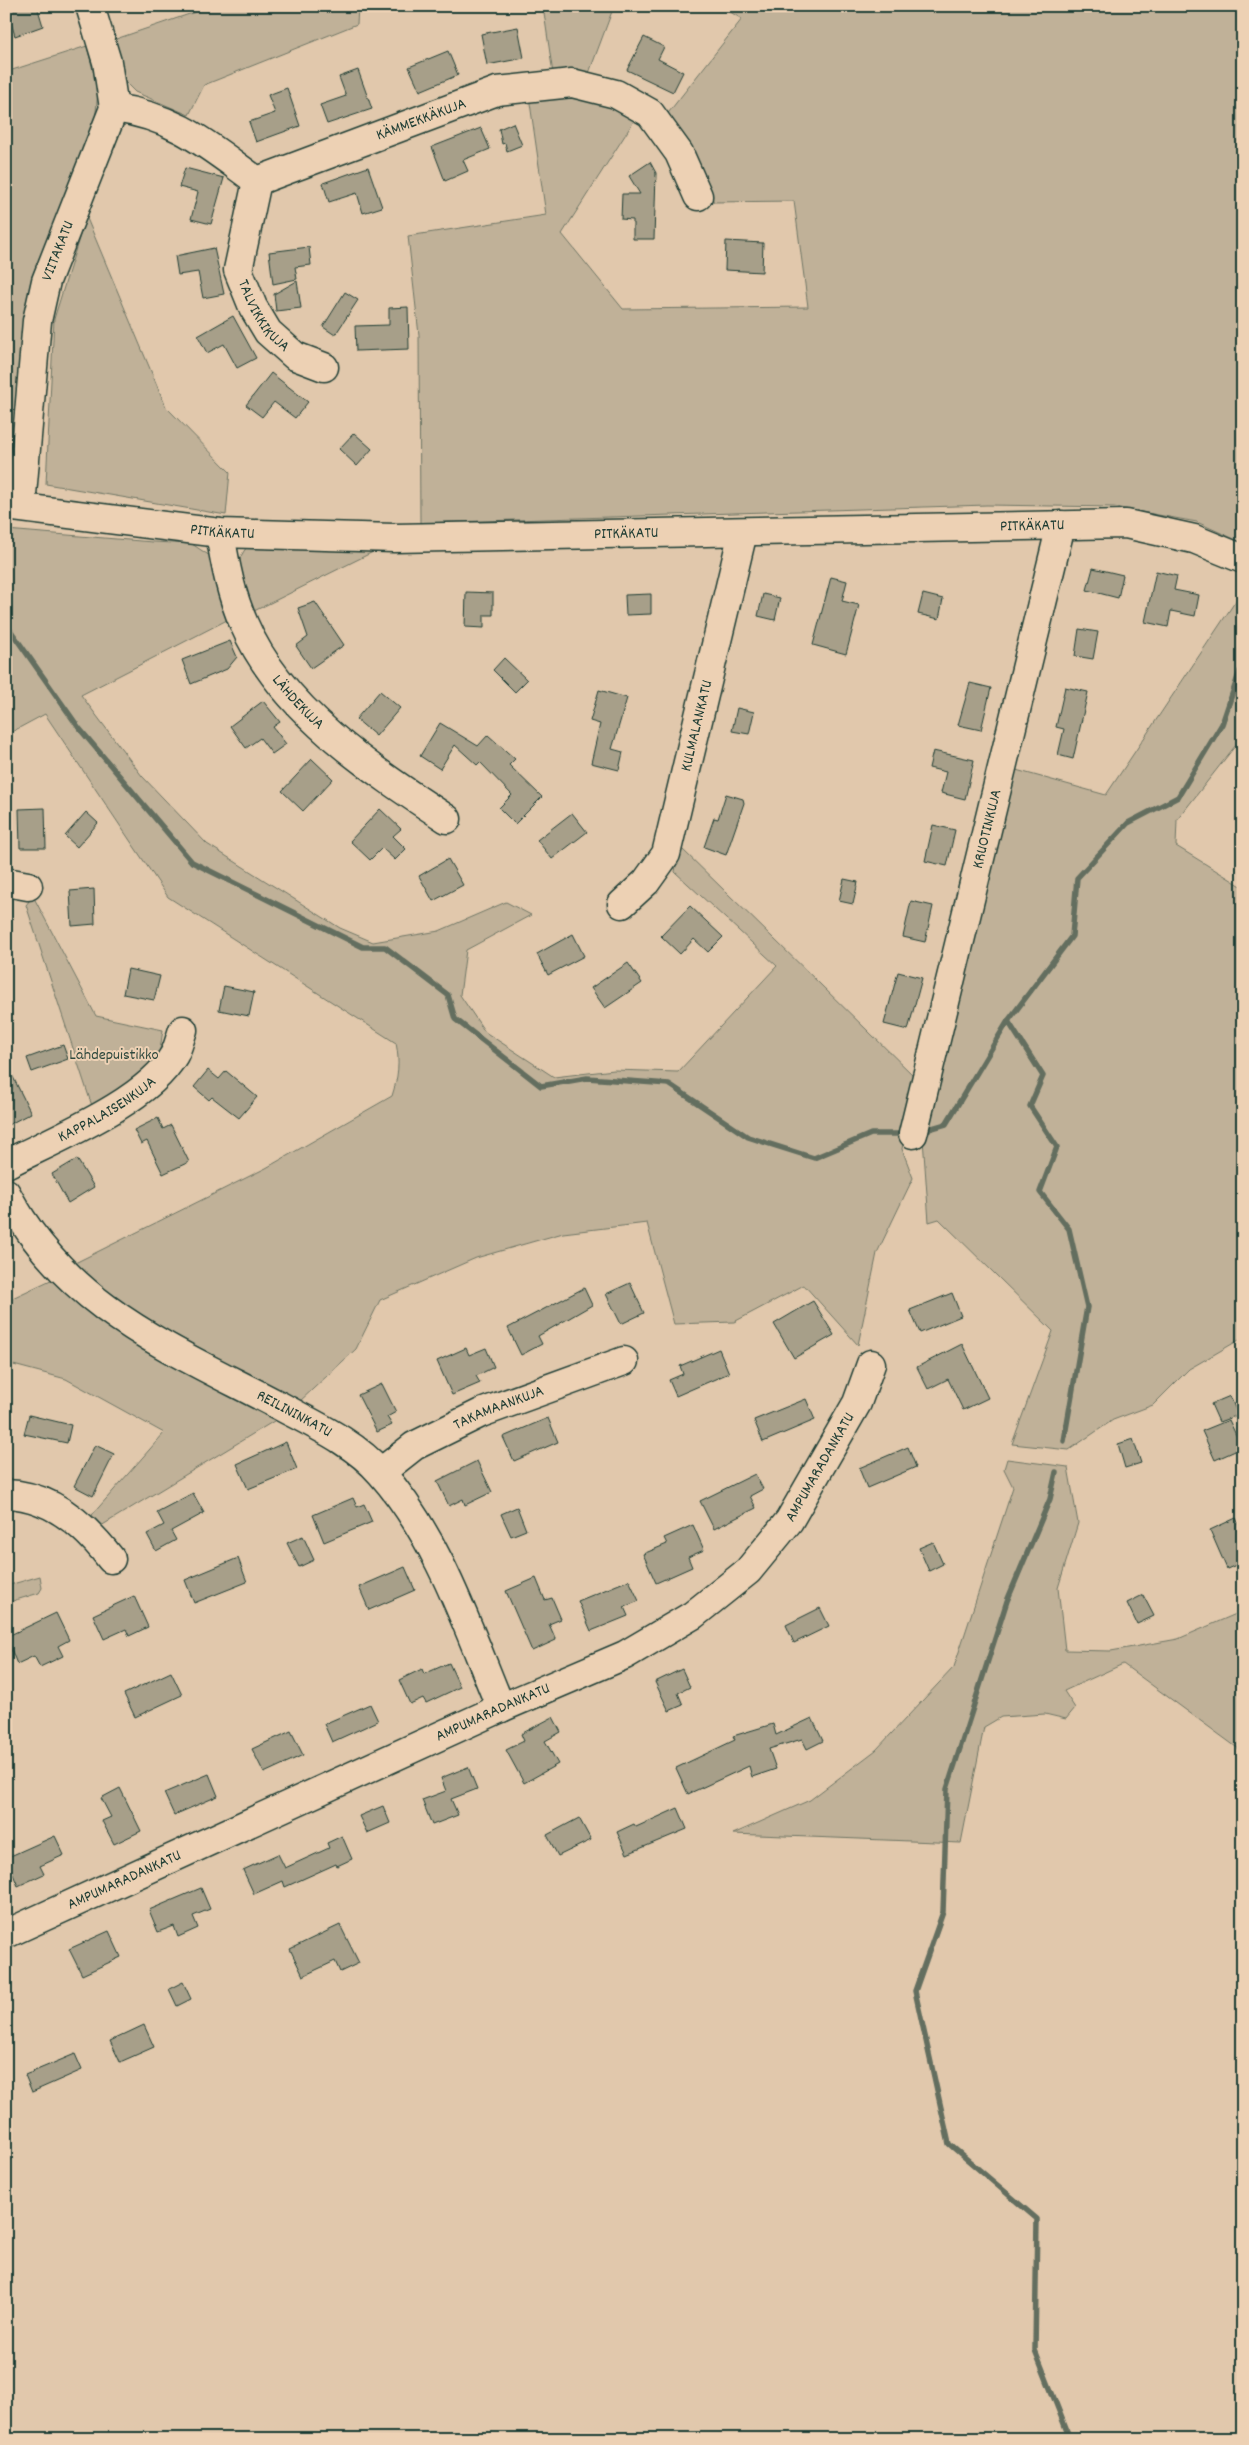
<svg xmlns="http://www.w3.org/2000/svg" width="1249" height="2445" viewBox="0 0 1249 2445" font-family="Dekko,sans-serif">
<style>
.green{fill:#c0b198;stroke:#707766}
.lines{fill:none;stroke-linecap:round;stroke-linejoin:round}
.stream{stroke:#636e5f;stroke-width:5.5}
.building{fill:#a79f89;stroke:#1f3d34}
.minor-casing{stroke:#1f3d34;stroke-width:31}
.minor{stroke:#edd1b4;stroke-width:28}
.labels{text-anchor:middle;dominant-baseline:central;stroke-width:4;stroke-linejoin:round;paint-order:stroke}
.street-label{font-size:16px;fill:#1f3d34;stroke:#edd1b4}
.park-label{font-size:16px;fill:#2f493e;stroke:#edd1b4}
</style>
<rect width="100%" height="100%" fill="#e1c8ac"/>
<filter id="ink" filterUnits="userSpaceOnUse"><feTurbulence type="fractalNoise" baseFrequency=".02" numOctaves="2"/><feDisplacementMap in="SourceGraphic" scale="10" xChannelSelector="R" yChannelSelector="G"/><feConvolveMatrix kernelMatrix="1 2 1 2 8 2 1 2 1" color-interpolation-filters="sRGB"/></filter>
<g filter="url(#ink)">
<g class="green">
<path d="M213 6H358L357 24 204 85 189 115 135 92 122 79 110 41Z"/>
<path d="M543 6H614L589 73 553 74Z"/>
<path d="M720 6H1243V543L1197 522 1114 507 987 505 420 523 419 335 408 236 546 215 529 96 566 89 604 101 636 118 562 234 623 309 808 307 794 201 714 202 692 157 665 117 742 19Z"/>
<path d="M87 46 98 91 95 122 83 163 32 278 10 486H6V72Z"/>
<path d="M86 216 166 407 230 472 226 515 46 484 54 319Z"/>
<path d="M6 530 153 542 192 544 210 556 229 619 81 695 142 776 207 844 340 928 373 942 439 931 506 902 531 915 466 950 460 995 485 1032 554 1077 614 1070 678 1072 777 966 675 872 679 846 916 1078 902 1149 913 1178 877 1253 858 1345 804 1285 734 1322 674 1324 647 1223 563 1233 476 1258 380 1300 356 1349 299 1402 158 1325 108 1294 75 1263 266 1168 392 1096C398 1077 400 1063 396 1043L168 897 45 714 6 735Z"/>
<path d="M247 547 381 548 248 614C241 589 229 569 247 547Z"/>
<path d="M1243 590V736L1177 820 1176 846 1243 887V1340H1239L1189 1369 1153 1405 1113 1420 1069 1450 1012 1444 1053 1331 939 1219 929 1222 923 1139 1016 770 1106 795Z"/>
<path d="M33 896 96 1016 163 1030 159 1056 145 1075 93 1109 26 905Z"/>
<path d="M55 1278 279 1418 101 1526 92 1515 164 1433 66 1379 6 1363V1301Z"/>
<path d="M1007 1459 1068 1467 1078 1523 1058 1588 1065 1650 1111 1651 1178 1639 1243 1611V1752L1123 1664 1064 1691 1075 1708 1066 1719 1045 1714 1001 1717 984 1727 961 1843 733 1834 810 1800 876 1750 954 1667 1013 1487 1004 1469Z"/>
<path d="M40 1576 42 1588 39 1593 6 1603V1586Z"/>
</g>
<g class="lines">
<g class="stream">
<path d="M6 624 79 728 192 862 363 947H385L448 995 455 1019 541 1086 587 1078 669 1084 748 1137 814 1158 871 1134H906"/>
<path d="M922 1131 946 1124 1008 1021"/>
<path d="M1064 1441 1087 1307 1069 1229 1040 1192 1057 1147 1030 1106 1043 1076 1008 1021 1072 936 1077 878 1128 823 1178 797 1222 724 1240 671 1243 672"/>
<path d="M1056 1472 1050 1499 1007 1601 947 1789 943 1912 915 1991 949 2144 1037 2219 1035 2350 1070 2439"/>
</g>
</g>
<g class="building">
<path d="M6 6H37L43 26 15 36Z"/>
<path d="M518 27 524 58 487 65 481 34Z"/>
<path d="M644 37 664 47 658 59 683 72 673 92 627 70Z"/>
<path d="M448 51 458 75 420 91 409 67Z"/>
<path d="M358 70 372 109 327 124 320 105 346 96 339 77Z"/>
<path d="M287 88 300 126 256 142 249 122 275 113 268 95Z"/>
<path d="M513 123 522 145 507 151 505 143 502 144 499 129Z"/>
<path d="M481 128 490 149 463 160 468 171 445 181 432 147Z"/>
<path d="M650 162 656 173 654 239H633V220L621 219 622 194H640L629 176Z"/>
<path d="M368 167 382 207 363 213 357 193 329 202 323 183Z"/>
<path d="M185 168 224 178 211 224 191 219 198 192 179 187Z"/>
<path d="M726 241 763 243 762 272 725 270Z"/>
<path d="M309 247 311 265 295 267 297 279 273 284 269 252Z"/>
<path d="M214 248 224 294 203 298 198 272 178 275 175 256Z"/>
<path d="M297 281 301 308 276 311 274 294Z"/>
<path d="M345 292 358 300 335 335 323 327Z"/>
<path d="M408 307 409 349 356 351 355 326 389 325V308Z"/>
<path d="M233 316 256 358 237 368 224 344 207 353 198 336Z"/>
<path d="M271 373 308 402 295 418 274 402 262 417 246 405Z"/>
<path d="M354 433 372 449 357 466 339 449Z"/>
<path d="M1093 568 1123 575 1118 598 1087 590Z"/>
<path d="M1156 571 1177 576 1174 590 1199 595 1195 616 1171 611 1168 627 1145 622Z"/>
<path d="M831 577 847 581 842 601 859 605 846 654 813 645Z"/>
<path d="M466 592 493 593V615H484V628L465 627Z"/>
<path d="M651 594V614L626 615 625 595Z"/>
<path d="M763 594 780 598 775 620 758 616Z"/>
<path d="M923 594 943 599 939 619 918 614Z"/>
<path d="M315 602 344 645 311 668 296 646 308 637 298 608Z"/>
<path d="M1079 629 1098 632 1093 659 1075 656Z"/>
<path d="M230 641 237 657 227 669 191 684 182 660Z"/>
<path d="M504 658 527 680 515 692 493 670Z"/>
<path d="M970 683 991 688 981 730 958 725Z"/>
<path d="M1065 687 1088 692 1073 759 1058 755 1064 729 1056 727Z"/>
<path d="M599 690 627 698 612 749 623 752 619 770 591 763 600 724 590 721Z"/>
<path d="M380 691 400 708 376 736 356 719Z"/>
<path d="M263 701 280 722 273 727 286 744 272 754 260 738 246 748 230 726Z"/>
<path d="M737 708 754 712 749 734 732 731Z"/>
<path d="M440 723 478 746 488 735 515 759 509 765 542 797 515 824 499 808 512 795 480 762 477 765 455 745 440 769 420 756Z"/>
<path d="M933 751 974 760 965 799 941 793 946 772 929 768Z"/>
<path d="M312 759 333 779 303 811 282 791Z"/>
<path d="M726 794 743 799 744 803 726 855 704 847 714 818 718 819Z"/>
<path d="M45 808 46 848H20L19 809Z"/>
<path d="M380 809 401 829 393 836 406 849 395 860 382 848 370 860 350 841Z"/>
<path d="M86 812 98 823 77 847 65 836Z"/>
<path d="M572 813 587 832 552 859 537 840Z"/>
<path d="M933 825 955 830 947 866 925 861Z"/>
<path d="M448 859 463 885 433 901 419 876Z"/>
<path d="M844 879 858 882 853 904 839 901Z"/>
<path d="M94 889 95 924 72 926 70 891Z"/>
<path d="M911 901 933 906 925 942 903 937Z"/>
<path d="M690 906 723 937 708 952 694 939 680 954 661 936Z"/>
<path d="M573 934 584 956 548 975 537 954Z"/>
<path d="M628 963 642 983 605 1008 591 988Z"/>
<path d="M128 969 160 976 154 1000 123 994Z"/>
<path d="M898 972 922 978 908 1030 884 1024Z"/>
<path d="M224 986 254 992 249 1016 219 1010Z"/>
<path d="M63 1045 68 1059 32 1072 27 1058Z"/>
<path d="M6 1063 31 1113 6 1126Z"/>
<path d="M208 1070 219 1079 226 1071 257 1097 239 1118 212 1097 209 1100 194 1087Z"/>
<path d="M158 1118 163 1129 171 1125 189 1162 163 1174 147 1141 141 1144 134 1130Z"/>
<path d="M77 1159 94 1187 68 1203 52 1174Z"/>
<path d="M630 1283 644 1313 621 1324 606 1294Z"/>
<path d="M584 1288 592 1305 538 1336 542 1344 521 1355 508 1328Z"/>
<path d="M952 1293 961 1316 920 1333 910 1310Z"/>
<path d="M813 1301 834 1335 794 1358 774 1324Z"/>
<path d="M962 1344 988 1398 963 1410 948 1379 928 1389 917 1367Z"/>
<path d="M466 1348 469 1355 486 1348 494 1367 476 1376 480 1383 452 1395 437 1361Z"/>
<path d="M719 1349 729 1373 676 1396 669 1380 683 1374 680 1366Z"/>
<path d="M382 1384 396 1412 387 1417 392 1425 377 1432 358 1395Z"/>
<path d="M1230 1396 1238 1415 1219 1422 1211 1404Z"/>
<path d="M806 1399 815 1420 763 1442 754 1420Z"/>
<path d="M29 1415 71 1425 67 1443 24 1434Z"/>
<path d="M548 1418 558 1442 514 1461 503 1437Z"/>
<path d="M1229 1420 1242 1448 1215 1460 1202 1431Z"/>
<path d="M1133 1439 1141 1463 1125 1468 1118 1444Z"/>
<path d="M286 1442 297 1469 248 1489 237 1464Z"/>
<path d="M95 1445 114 1454 93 1496 74 1486Z"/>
<path d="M908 1447 916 1467 867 1488 859 1468Z"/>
<path d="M477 1461 492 1492 465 1505 463 1499 449 1506 437 1481Z"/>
<path d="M755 1474 763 1489 750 1496 756 1508 714 1529 700 1501Z"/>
<path d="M193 1493 204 1513 171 1531 176 1540 156 1551 147 1534 164 1525 157 1512Z"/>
<path d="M353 1498 357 1507 364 1504 372 1522 324 1542 313 1515Z"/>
<path d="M517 1507 526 1530 511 1536 501 1514Z"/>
<path d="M1236 1518 1243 1533V1562L1227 1569 1210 1530Z"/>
<path d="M693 1525 704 1550 688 1557 692 1567 656 1583 643 1554 667 1544 664 1538Z"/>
<path d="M303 1536 314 1560 299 1567 287 1543Z"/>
<path d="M933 1542 943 1564 929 1571 919 1548Z"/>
<path d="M238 1558 247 1582 194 1603 185 1580Z"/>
<path d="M405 1567 415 1590 369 1610 359 1587Z"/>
<path d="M536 1578 545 1600 552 1598 561 1619 549 1624 556 1640 532 1651 506 1591Z"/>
<path d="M629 1580 639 1601 624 1607 628 1616 591 1631 578 1601Z"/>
<path d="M1143 1595 1154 1616 1137 1624 1127 1603Z"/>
<path d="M134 1596 148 1627 129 1636 126 1629 104 1639 93 1615Z"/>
<path d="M820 1608 829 1626 794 1643 786 1625Z"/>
<path d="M56 1613 69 1640 58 1646 63 1656 40 1667 34 1656 17 1664 6 1637Z"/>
<path d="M449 1663 460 1687 426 1703 423 1698 410 1704 399 1680 422 1669 424 1674Z"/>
<path d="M682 1669 690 1687 678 1693 683 1705 669 1711 655 1682Z"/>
<path d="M171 1672 182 1695 135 1717 124 1694Z"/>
<path d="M370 1704 378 1721 332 1742 324 1724Z"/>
<path d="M553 1717 561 1732 545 1741 558 1764 524 1783 506 1750 524 1741 521 1734Z"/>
<path d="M812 1718 823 1741 807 1749 802 1739 769 1749 776 1769 752 1777 749 1766 688 1794 676 1768 735 1740 733 1736 773 1724 776 1735Z"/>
<path d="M291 1731 303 1755 264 1773 252 1749Z"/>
<path d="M468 1767 477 1789 451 1799 458 1815 432 1825 422 1800 446 1791 441 1778Z"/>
<path d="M209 1774 218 1796 174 1815 164 1793Z"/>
<path d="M120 1788 141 1831 114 1844 102 1821 111 1817 101 1798Z"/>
<path d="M383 1806 390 1823 367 1833 359 1816Z"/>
<path d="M678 1808 687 1829 627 1854 617 1832 634 1824 636 1827Z"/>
<path d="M579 1818 591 1840 558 1856 547 1835Z"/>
<path d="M55 1836 64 1855 40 1866 44 1874 18 1886 6 1858Z"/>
<path d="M342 1836 352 1859 337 1866 336 1864 285 1887 283 1881 254 1894 243 1870 278 1854 285 1868 329 1848 327 1843Z"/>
<path d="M201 1888 210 1909 193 1916 198 1928 178 1937 174 1926 158 1932 149 1910Z"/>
<path d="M340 1925 359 1963 340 1972 335 1961 303 1976 290 1949Z"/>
<path d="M109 1931 121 1957 82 1975 69 1949Z"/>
<path d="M183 1982 191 1999 177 2006 169 1989Z"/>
<path d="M144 2025 154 2047 120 2062 110 2041Z"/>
<path d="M75 2054 82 2070 32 2092 25 2075Z"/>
</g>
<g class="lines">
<g class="minor-casing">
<g id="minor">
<path id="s1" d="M114 108C177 117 207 145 257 181L497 91 572 83 616 94 650 113 679 153 698 196"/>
<path id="s2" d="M257 181 238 270 253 307 268 332 295 356 324 367"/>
<path id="s3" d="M6 506 220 533 394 538 1126 524 1194 539 1243 559"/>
<path id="s4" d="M21 506 37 321 46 281 114 108 107 62 90 6"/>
<path id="s5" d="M220 533C225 564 231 595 244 624 281 710 372 770 447 819"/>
<path d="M6 882 28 886"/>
<path id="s6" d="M622 904 646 882 666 854 743 532"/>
<path id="s7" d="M913 1134 1061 525"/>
<path id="s8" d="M6 1164C55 1139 147 1102 174 1055 178 1048 180 1038 183 1030"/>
<path id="s9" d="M6 1193C67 1308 168 1347 278 1405 313 1424 354 1442 381 1473 438 1537 468 1629 501 1708"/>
<path id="s10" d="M381 1472 414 1446 481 1413 624 1361"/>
<path d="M6 1494C51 1495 85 1525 111 1559"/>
<path id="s11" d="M6 1934 501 1708 625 1655 693 1615 748 1571 789 1521 857 1403 871 1364"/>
</g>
</g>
<use href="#minor" class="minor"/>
</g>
</g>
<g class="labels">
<g class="street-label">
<text stroke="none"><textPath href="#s1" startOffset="338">KÄMMEKKÄKUJA</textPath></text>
<text stroke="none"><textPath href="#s4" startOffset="259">VIITAKATU</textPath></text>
<text stroke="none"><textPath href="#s2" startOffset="144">TALVIKKIKUJA</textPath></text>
<text stroke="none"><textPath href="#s3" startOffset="1028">PITKÄKATU</textPath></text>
<text stroke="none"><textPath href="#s3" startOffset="218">PITKÄKATU</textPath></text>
<text stroke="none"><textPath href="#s3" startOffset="622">PITKÄKATU</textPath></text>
<text stroke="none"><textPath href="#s5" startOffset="190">LÄHDEKUJA</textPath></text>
<text stroke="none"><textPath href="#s6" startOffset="199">KULMALANKATU</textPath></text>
<text stroke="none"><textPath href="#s7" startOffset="314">KRUOTINKUJA</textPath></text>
<text stroke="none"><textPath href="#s8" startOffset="115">KAPPALAISENKUJA</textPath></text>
<text stroke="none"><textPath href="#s10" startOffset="135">TAKAMAANKUJA</textPath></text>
<text stroke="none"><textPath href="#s9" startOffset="370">REILININKATU</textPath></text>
<text stroke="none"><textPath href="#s11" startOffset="955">AMPUMARADANKATU</textPath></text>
<text stroke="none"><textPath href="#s11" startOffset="535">AMPUMARADANKATU</textPath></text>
<text stroke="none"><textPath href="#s11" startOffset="130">AMPUMARADANKATU</textPath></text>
</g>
<g class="park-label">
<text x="114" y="1055">Lähdepuistikko</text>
</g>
</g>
<rect width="1249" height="2445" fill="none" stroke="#edd1b4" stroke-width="25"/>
<rect x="12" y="12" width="1224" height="2420" fill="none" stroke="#1f3d34" stroke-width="2" filter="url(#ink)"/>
</svg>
